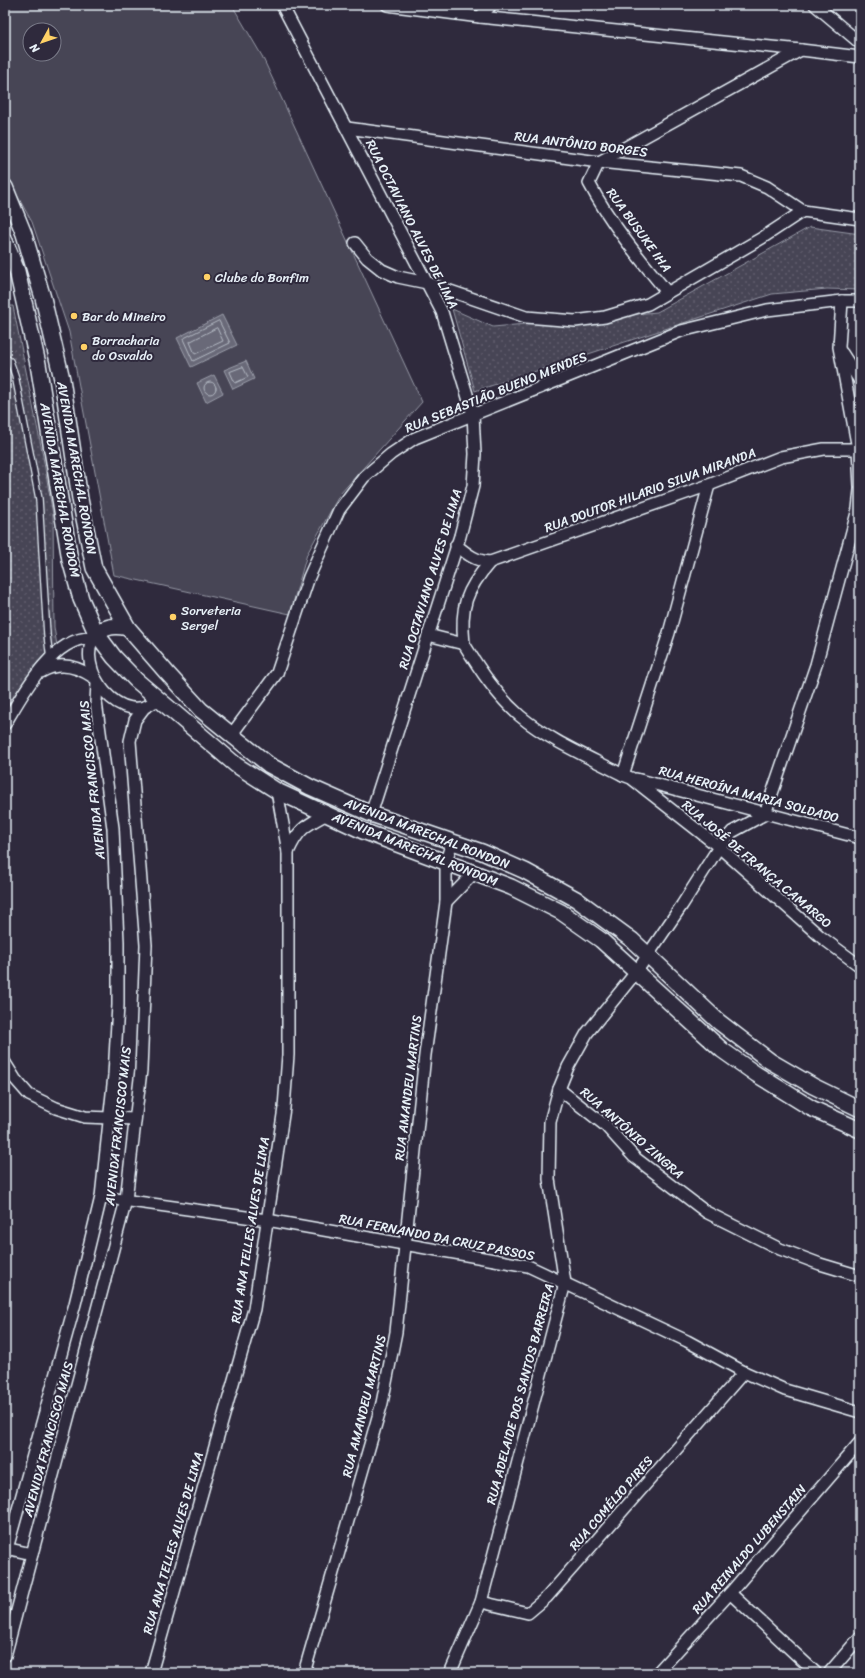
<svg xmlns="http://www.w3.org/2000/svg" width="865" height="1678" viewBox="0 0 865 1678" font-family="Sriracha,sans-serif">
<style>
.grass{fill:#464455;stroke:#979aa6;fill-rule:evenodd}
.park{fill:url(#park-dots);stroke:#979aa6}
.water{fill:#696978;stroke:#9c9fab}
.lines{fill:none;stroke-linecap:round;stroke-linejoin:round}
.shore{stroke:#b5bbc5;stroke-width:1}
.lane-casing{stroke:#e8f1f8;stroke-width:8}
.street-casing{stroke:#e8f1f8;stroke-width:14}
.secondary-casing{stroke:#e8f1f8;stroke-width:18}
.lane{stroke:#2f2a3d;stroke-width:5.5}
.street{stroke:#2f2a3d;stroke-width:11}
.secondary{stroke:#2f2a3d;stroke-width:15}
.poi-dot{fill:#ffd166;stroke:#2f2a3d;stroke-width:1.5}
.labels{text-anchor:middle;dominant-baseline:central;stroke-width:4;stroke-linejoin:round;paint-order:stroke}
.street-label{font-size:13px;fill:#e8f1f8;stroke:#2f2a3d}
.poi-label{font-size:13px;fill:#e8f1f8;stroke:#2f2a3d;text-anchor:start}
</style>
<defs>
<pattern id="park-dots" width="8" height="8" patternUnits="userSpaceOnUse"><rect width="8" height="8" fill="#464455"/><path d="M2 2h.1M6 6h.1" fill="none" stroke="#615f6e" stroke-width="1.8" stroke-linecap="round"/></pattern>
</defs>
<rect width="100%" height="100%" fill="#2f2a3d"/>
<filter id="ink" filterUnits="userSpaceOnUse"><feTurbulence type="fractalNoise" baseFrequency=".025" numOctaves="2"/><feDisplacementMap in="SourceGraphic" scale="8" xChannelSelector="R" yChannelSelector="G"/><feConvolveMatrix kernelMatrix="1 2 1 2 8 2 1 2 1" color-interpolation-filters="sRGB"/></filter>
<g filter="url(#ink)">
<path class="grass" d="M5 5H232L262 56 422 402 340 494 307 554 290 614 114 575 69 332 32 222 5 174ZM30 30H54V54H30Z"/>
<g class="park">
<path d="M810 227 860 234V290L827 289 772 294 475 391 452 309 493 327 657 312Z"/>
<path d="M5 306H13L42 451 53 515 54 627 57 646 5 718Z"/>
</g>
<g class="water">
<path d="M222 315 237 345 191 367 177 338Z"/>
<path d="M246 361 254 379 233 389 224 370Z"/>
<path d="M214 375 223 393 206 402 197 383Z"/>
</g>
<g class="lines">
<g class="shore">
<path d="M219 321 230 343 193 361 183 339Z"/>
<path d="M217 328 223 341 195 354 190 342Z"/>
<path d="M243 367 248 377 235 383 230 372Z"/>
<circle cx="210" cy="388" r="6"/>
</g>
<g class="lane-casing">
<path id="lane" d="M5 357 10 361 15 375 39 499 47 635 50 659"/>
</g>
<g class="street-casing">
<g id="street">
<path d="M282 5 442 312 473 414 475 454 473 486 460 536 371 814"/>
<path d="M387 5 480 17 801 50 860 57"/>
<path d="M815 5 860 43"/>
<path d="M480 17 491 5"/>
<path d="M347 128 599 162 741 176 767 187 803 211"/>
<path d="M355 243 367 258 382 270 398 277 427 283 526 317 575 321 605 317 648 304 762 238 803 211 860 219"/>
<path d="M667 292C639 258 610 223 589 183L599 162 801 50"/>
<path d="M842 301 839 347 858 449 860 486"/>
<path d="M842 353 860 381"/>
<path d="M456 545C468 555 476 561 490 562L709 485 781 457 824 449H860"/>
<path d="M96 633C71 669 124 732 157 699"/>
<path d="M428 635 464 644C480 670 497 696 520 716 550 741 589 757 623 775L631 778 719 847 821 937 860 966"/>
<path d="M464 644C460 607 466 590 490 562"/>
<path d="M41 672C59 661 77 666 93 677"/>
<path d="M5 724C22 695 53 636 92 638"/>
<path d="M232 734 277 673 309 577 339 510 364 477 391 454 415 438 681 331 767 310 842 301H860"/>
<path d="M623 775 669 633 709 485"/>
<path d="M636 779 860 838"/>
<path d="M288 852C299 828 305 826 327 814"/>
<path d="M446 902 474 873"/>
<path d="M5 1063 15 1079 29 1095 56 1108 85 1117 135 1119"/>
<path d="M559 1089 606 1126 634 1157 706 1212 780 1249 820 1264 860 1276"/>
<path d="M101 1197 267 1220 528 1266 687 1341 744 1372 785 1390 860 1412"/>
<path d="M5 1548 32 1554"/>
<path d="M5 1556 75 1304 101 1197 114 1075 118 1005V942L113 828 96 702 97 683"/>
<path d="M730 1593 816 1673"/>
<path d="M481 1602 528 1613 547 1597 744 1372"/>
<path d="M5 1656 126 1200 141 1070 146 945 130 741 135 720 144 708"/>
<path d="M151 1673 254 1309 284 1108 288 1055V852L277 791"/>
<path d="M304 1673 382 1403 396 1332 425 1055 446 902V861L452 842"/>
<path d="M450 1673 481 1602 565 1283 549 1179 550 1122 559 1089 568 1067 587 1033 637 971 682 905 719 847 732 832 765 814 816 665 858 509 860 490"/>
<path d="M657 1673 730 1593 860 1442"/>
<path d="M829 1673 860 1637"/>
</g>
</g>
<g class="secondary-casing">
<g id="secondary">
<path d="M5 187 24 234 43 298 62 379 80 499 94 568 128 628 167 673 201 710 269 765 310 787 371 814 482 852 525 871 576 899 632 940 719 1022 770 1061 813 1086 860 1109"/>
<path d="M5 241 17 271 38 364 70 560 81 599 96 633 114 657 136 680 236 765 277 791 363 831 511 887 561 912 601 940 722 1050 756 1074 811 1108 860 1130"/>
<path d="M96 633C108 626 115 625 128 628"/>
</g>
</g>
<use href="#lane" class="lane"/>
<use href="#street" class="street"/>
<use href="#secondary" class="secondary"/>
</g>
</g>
<g class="poi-dot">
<circle cx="207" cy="277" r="4"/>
<circle cx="74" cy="316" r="4"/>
<circle cx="84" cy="347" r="4"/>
<circle cx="173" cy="617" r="4"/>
</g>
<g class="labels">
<g class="street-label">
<text transform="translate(581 144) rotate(7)">RUA ANTÔNIO BORGES</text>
<text transform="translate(412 224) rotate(63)">RUA OCTAVIANO ALVES DE LIMA</text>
<text transform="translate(639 230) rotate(54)">RUA BUSUKE IHA</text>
<text transform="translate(496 392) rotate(-22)">RUA SEBASTIÃO BUENO MENDES</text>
<text transform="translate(77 468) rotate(80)">AVENIDA MARECHAL RONDON</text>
<text transform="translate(60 490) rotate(80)">AVENIDA MARECHAL RONDOM</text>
<text transform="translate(650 490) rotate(-20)">RUA DOUTOR HILARIO SILVA MIRANDA</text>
<text transform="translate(430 579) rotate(-73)">RUA OCTAVIANO ALVES DE LIMA</text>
<text transform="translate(92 780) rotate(-96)">AVENIDA FRANCISCO MAIS</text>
<text transform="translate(749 794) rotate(15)">RUA HEROÍNA MARIA SOLDADO</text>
<text transform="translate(427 833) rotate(21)">AVENIDA MARECHAL RONDON</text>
<text transform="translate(415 849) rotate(22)">AVENIDA MARECHAL RONDOM</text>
<text transform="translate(757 864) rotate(40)">RUA JOSÉ DE FRANÇA CAMARGO</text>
<text transform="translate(408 1088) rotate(-83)">RUA AMANDEU MARTINS</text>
<text transform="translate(118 1126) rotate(-84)">AVENIDA FRANCISCO MAIS</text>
<text transform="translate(632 1133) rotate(41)">RUA ANTÔNIO ZINGRA</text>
<text transform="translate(250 1230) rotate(-81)">RUA ANA TELLES ALVES DE LIMA</text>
<text transform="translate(437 1237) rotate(11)">RUA FERNANDO DA CRUZ PASSOS</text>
<text transform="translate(520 1394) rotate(-75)">RUA ADELAIDE DOS SANTOS BARREIRA</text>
<text transform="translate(364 1406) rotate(-76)">RUA AMANDEU MARTINS</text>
<text transform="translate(48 1439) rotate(-75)">AVENIDA FRANCISCO MAIS</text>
<text transform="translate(611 1503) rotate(-49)">RUA COMÉLIO PIRES</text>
<text transform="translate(173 1543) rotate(-74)">RUA ANA TELLES ALVES DE LIMA</text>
<text transform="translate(749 1549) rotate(-49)">RUA REINALDO LUBENSTAIN</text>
</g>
<g class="poi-label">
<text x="215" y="277">Clube do Bonfim</text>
<text x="82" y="316">Bar do Mineiro</text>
<text x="92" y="340">Borracharia<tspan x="92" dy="15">do Osvaldo</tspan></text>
<text x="181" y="610">Sorveteria<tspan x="181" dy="15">Sergel</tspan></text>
</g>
</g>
<rect width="865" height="1678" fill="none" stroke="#2f2a3d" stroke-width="20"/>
<rect x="10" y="10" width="845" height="1658" fill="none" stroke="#e8f1f8" stroke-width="1.5" filter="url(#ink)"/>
<g transform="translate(42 42) rotate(230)"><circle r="19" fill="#2f2a3d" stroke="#797a88"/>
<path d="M0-3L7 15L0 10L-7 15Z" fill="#ffd166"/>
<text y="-6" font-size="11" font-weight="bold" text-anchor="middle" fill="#e8f1f8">N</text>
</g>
</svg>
